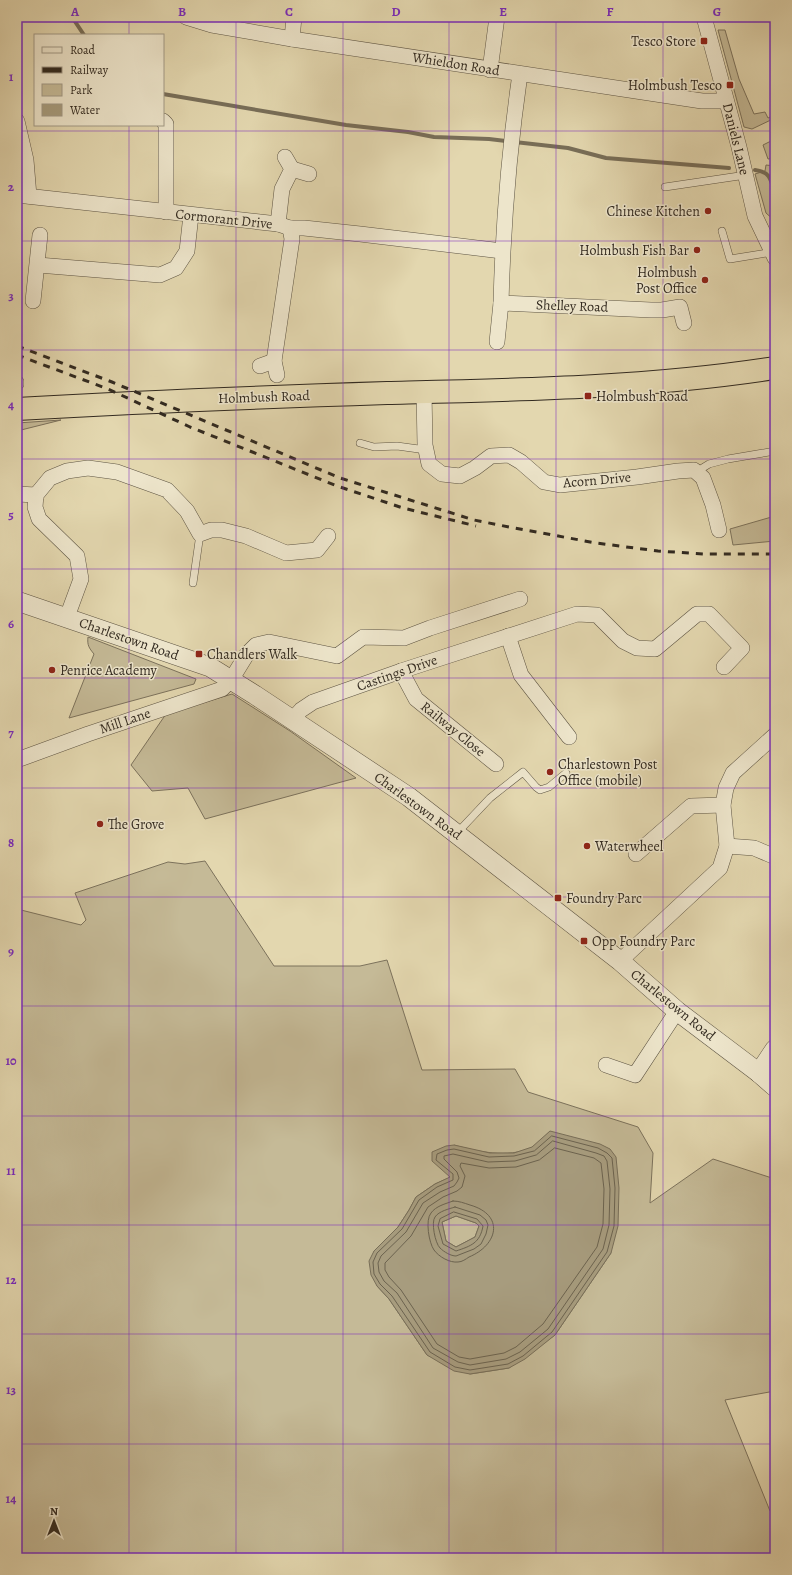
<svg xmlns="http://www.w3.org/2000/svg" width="792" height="1575" viewBox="0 0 792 1575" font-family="Alegreya,serif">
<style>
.green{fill:#c5ba97;stroke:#7c725c;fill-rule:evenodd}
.water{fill:#a79c7e;stroke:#786e58;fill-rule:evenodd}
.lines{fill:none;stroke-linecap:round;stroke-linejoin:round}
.shore{stroke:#6c634f;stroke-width:1}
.stream{stroke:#786e58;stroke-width:4}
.service-casing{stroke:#5e5544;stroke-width:8}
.minor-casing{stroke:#5e5544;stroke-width:16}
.tertiary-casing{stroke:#5e5544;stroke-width:20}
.trunk-casing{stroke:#322a20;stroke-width:24}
.service{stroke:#ede5cb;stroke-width:7}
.minor{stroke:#ede5cb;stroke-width:15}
.tertiary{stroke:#ede5cb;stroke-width:19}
.trunk{stroke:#e3d7af;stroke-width:22}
.rail{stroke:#322a20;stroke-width:3;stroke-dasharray:7 7;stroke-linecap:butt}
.grid{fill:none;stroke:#7b2cbf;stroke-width:1;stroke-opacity:0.55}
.poi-dot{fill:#8f2418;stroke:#ede5cb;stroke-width:1.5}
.labels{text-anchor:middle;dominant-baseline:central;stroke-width:3;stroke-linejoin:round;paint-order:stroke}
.poi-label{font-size:14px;fill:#322a20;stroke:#ede5cb;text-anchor:start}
.street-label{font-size:14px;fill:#322a20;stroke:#ede5cb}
.neatline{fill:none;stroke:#7b2cbf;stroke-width:1.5}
.grid-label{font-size:13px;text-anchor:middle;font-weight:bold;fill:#7b2cbf}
</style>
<rect width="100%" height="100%" fill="#e3d7af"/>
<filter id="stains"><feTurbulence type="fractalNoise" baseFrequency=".005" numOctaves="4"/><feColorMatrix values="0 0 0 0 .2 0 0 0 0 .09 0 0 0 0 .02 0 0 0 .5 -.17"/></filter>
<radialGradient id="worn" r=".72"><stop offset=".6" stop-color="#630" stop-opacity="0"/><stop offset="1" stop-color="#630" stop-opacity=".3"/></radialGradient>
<g class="green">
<path d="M718 30H725L739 79 754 114 765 112 768 118 775 115V118L752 129 744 127Z"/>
<path d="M775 139V158L768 159 763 145Z"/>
<path d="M766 165 775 166V221L766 213 755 174 765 171Z"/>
<path d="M61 420 17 431V423Z"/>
<path d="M775 516V541L733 545 730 529Z"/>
<path d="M88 637 196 679 194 684 69 718 94 654C89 648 87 645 88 637Z"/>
<path d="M232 694 290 731 356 778 205 819 188 788 152 791 131 765 166 714Z"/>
<path d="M205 861 274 966H360L387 960 422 1070 515 1069 528 1092 638 1127 653 1153 650 1203 713 1159 775 1179V1391L725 1400 770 1511 775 1509V1558H17V909L81 925 86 920 75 893 168 862 185 864ZM550 1131 611 1253 555 1335 509 1368 470 1374 427 1355 389 1299 377 1286 374 1251 398 1227 409 1210 416 1197 435 1184 451 1177 454 1145C478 1152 508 1158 531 1148 538 1144 545 1136 550 1131Z"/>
<path d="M456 1216 476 1223 479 1226 475 1237 456 1247 446 1241 442 1222Z"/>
</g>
<path class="water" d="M550 1131 600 1144 610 1149 616 1157 619 1188 618 1226 611 1253 555 1335 525 1359 509 1368 470 1374 454 1371 427 1355 389 1299 377 1286 371 1275 369 1261 374 1251 398 1227 409 1210 416 1197 435 1184 450 1177 432 1161V1152L446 1146 454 1145 490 1153H514L532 1147ZM456 1216 476 1223 479 1226 475 1237 456 1247 446 1241 442 1222Z"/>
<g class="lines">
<g class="shore">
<path d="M552 1136 598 1148 607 1153 612 1158 615 1188 614 1226 607 1252 552 1332 523 1356 508 1364 470 1370 455 1367 430 1352 392 1296 380 1284 374 1274 373 1262 377 1253 402 1229 419 1200 437 1187 453 1180V1174L436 1160 437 1154 447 1150 454 1149 489 1157 514 1156 534 1151Z"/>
<path d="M553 1141 596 1153 604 1156 607 1161 610 1189 609 1225 603 1249 548 1329 520 1352 506 1359 470 1365 458 1362 433 1348 397 1293 384 1281 379 1272 378 1263 381 1256 406 1232 423 1203 440 1192 454 1186 457 1182 459 1178 457 1172 444 1159V1156L453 1154 488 1162 515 1161 536 1155Z"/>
<path d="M555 1148 594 1158 601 1163 604 1189 603 1224 597 1247 543 1324 516 1347 504 1353 470 1359 459 1357 437 1344 401 1290 389 1277 385 1270V1263L411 1236 428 1207 443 1197 457 1191 462 1187 465 1176 460 1166 461 1163 489 1168 516 1167 539 1160Z"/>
<path d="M453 1201C459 1201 464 1203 470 1205 505 1215 498 1245 469 1257 466 1259 462 1262 458 1262 450 1263 439 1257 434 1250 429 1243 425 1220 431 1213 436 1206 445 1204 453 1201Z"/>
<path d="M455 1207 480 1215 486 1220 488 1225 486 1234 481 1244 474 1249 456 1256C451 1256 444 1252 440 1248 435 1243 431 1222 435 1217 439 1211 449 1209 455 1207Z"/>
<path d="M454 1212 477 1219 483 1226C480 1243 471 1246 456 1251L443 1244 438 1226 440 1219Z"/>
</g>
<g class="stream">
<path d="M72 17 84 35"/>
<path d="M163 94 346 125 408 132 434 137 489 139 568 148 606 158 729 168"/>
<path d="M755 170C771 172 771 180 775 195"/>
</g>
<g class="service-casing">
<g id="service">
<path d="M665 187 746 175"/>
<path d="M722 231 730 259 773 252"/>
<path d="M17 377 20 381V385L17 387"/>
<path d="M360 443 374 447 397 446 426 450"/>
<path d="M696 472 709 464 728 459 775 451"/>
<path d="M193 583 200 534"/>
<path d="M457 833 490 798 523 772 536 787 540 790 549 787 566 773"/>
</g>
</g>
<g class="minor-casing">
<g id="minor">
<path d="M186 17 212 25 292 39 702 101H726"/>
<path d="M704 17 739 147 755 216 775 258"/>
<path d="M292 39 294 17"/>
<path d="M490 70 497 17"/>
<path d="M520 74C509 150 503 226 501 303L651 310H662L680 307 684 323"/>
<path d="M17 121 26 160 29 196"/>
<path d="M163 121 166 124V212"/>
<path d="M292 169 309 174"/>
<path d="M17 195 278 224 290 228H304L360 234 502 251"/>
<path d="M278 224 282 189 292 169 285 157"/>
<path d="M38 265 160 275 176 268 187 251 191 215"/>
<path d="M33 301 40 235"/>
<path d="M497 342 501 303"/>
<path d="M260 366 274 361"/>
<path d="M277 375 274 361 292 239 290 228"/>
<path d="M424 392 425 445 429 464 442 474 460 476 475 468 491 456 509 455 521 462 544 482 560 485 637 477 678 471 694 470 703 478 713 505 719 530"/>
<path d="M17 494 36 495"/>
<path d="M67 617 81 579 77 556 39 519 35 507 36 495 50 478 67 471 88 468 117 472 167 490 187 511 200 534 211 530H222L246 536 286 553 317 550 328 536"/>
<path d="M508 636 521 675 569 737"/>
<path d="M401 671 416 699 496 764"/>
<path d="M292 720 301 710 313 702 401 671 577 614 597 615 623 641 637 648 655 649 697 614H709L742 648 724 667"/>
<path d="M17 760 88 734 222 689 231 680 247 654 256 645 269 642 337 656 363 637 404 638 430 628 520 599"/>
<path d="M727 846 754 848 773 856"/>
<path d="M636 854 691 806 723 805"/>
<path d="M620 961 720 868 727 846 723 805 726 788 733 773 775 735"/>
<path d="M606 1065 635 1075 677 1011"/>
</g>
</g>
<g class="tertiary-casing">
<g id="tertiary">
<path d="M17 601 210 667 255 695 409 797 620 961 677 1011 759 1073 775 1087"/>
<path d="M759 1073 775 1049"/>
</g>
</g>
<g class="trunk-casing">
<path id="trunk" d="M17 409C140 402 263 397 387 393 516 390 647 388 775 368"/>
</g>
<use href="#service" class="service"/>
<use href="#minor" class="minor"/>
<use href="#tertiary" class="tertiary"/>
<use href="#trunk" class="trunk"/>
<g class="rail">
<path d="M17 346 112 382 340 478 474 520 509 527 596 543 658 551 704 554H775"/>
<path d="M17 355 108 389 190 427 337 486 403 508 476 526"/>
</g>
</g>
<path class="grid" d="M129 17V35M236 17V1558M343 17V1558M449 17V1558M556 17V1558M663 17V1558M129 125V1558M17 131H775M17 241H775M17 350H775M17 459H775M17 569H775M17 678H775M17 788H775M17 897H775M17 1006H775M17 1116H775M17 1225H775M17 1334H775M17 1444H775"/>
<g class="poi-dot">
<rect x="700" y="37" width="8" height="8" rx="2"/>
<rect x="726" y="81" width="8" height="8" rx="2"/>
<circle cx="708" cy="211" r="4"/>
<circle cx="697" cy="250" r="4"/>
<circle cx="705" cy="280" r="4"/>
<rect x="584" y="392" width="8" height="8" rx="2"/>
<rect x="195" y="650" width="8" height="8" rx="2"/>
<circle cx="52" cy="670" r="4"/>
<circle cx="550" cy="772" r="4"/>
<circle cx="100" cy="824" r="4"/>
<circle cx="587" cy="846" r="4"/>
<rect x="554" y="894" width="8" height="8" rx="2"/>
<rect x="580" y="937" width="8" height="8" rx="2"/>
</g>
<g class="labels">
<g class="poi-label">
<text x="696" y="41" text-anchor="end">Tesco Store</text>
<text x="722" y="85" text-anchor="end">Holmbush Tesco</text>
<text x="700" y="211" text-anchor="end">Chinese Kitchen</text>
<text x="689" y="250" text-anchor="end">Holmbush Fish Bar</text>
<text x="697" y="272" text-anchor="end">Holmbush<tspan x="697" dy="16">Post Office</tspan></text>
<text x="596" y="396">Holmbush Road</text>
<text x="207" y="654">Chandlers Walk</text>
<text x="60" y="670">Penrice Academy</text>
<text x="558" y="764">Charlestown Post<tspan x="558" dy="16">Office (mobile)</tspan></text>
<text x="108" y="824">The Grove</text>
<text x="595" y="846">Waterwheel</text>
<text x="566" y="898">Foundry Parc</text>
<text x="592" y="941">Opp Foundry Parc</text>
</g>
<g class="street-label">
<text transform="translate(456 64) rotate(9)">Whieldon Road</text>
<text transform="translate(736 139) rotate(76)">Daniels Lane</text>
<text transform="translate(224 219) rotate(6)">Cormorant Drive</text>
<text transform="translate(572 306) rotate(2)">Shelley Road</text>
<text transform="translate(264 397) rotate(-2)">Holmbush Road</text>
<text transform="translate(597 480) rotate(-5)">Acorn Drive</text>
<text transform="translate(129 639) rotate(19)">Charlestown Road</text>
<text transform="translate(397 673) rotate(-19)">Castings Drive</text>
<text transform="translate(125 721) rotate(-19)">Mill Lane</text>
<text transform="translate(453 729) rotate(39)">Railway Close</text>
<text transform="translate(418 806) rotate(36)">Charlestown Road</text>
<text transform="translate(673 1005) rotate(39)">Charlestown Road</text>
</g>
</g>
<rect width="792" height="1575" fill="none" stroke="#e3d7af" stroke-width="44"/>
<rect x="34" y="34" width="130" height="92" fill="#ede5cb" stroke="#a29a87"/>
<rect x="42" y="47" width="20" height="6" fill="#ede5cb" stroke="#a29a87"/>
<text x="70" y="54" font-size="12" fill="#322a20">Road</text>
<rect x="42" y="67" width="20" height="6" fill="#322a20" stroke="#a29a87"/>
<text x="70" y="74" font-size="12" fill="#322a20">Railway</text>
<rect x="42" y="84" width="20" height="12" fill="#c5ba97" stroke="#a29a87"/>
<text x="70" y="94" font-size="12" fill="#322a20">Park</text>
<rect x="42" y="104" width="20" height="12" fill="#a79c7e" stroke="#a29a87"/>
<text x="70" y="114" font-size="12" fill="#322a20">Water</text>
<g transform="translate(54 1521)" stroke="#ede5cb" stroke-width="3" paint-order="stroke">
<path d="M0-3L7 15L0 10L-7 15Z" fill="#322a20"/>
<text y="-6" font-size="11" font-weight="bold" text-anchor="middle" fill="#322a20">N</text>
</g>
<rect x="22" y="22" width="748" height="1531" class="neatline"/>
<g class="grid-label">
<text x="75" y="16">A</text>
<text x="182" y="16">B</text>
<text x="289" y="16">C</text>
<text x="396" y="16">D</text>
<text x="503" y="16">E</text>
<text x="610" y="16">F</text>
<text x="717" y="16">G</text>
<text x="11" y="81">1</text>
<text x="11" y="191">2</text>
<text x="11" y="300">3</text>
<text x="11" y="409">4</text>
<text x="11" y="519">5</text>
<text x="11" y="628">6</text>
<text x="11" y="737">7</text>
<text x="11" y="847">8</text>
<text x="11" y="956">9</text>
<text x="11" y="1065">10</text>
<text x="11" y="1175">11</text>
<text x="11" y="1284">12</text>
<text x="11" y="1394">13</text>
<text x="11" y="1503">14</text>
</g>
<rect width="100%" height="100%" filter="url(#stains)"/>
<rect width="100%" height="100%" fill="url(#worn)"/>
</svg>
